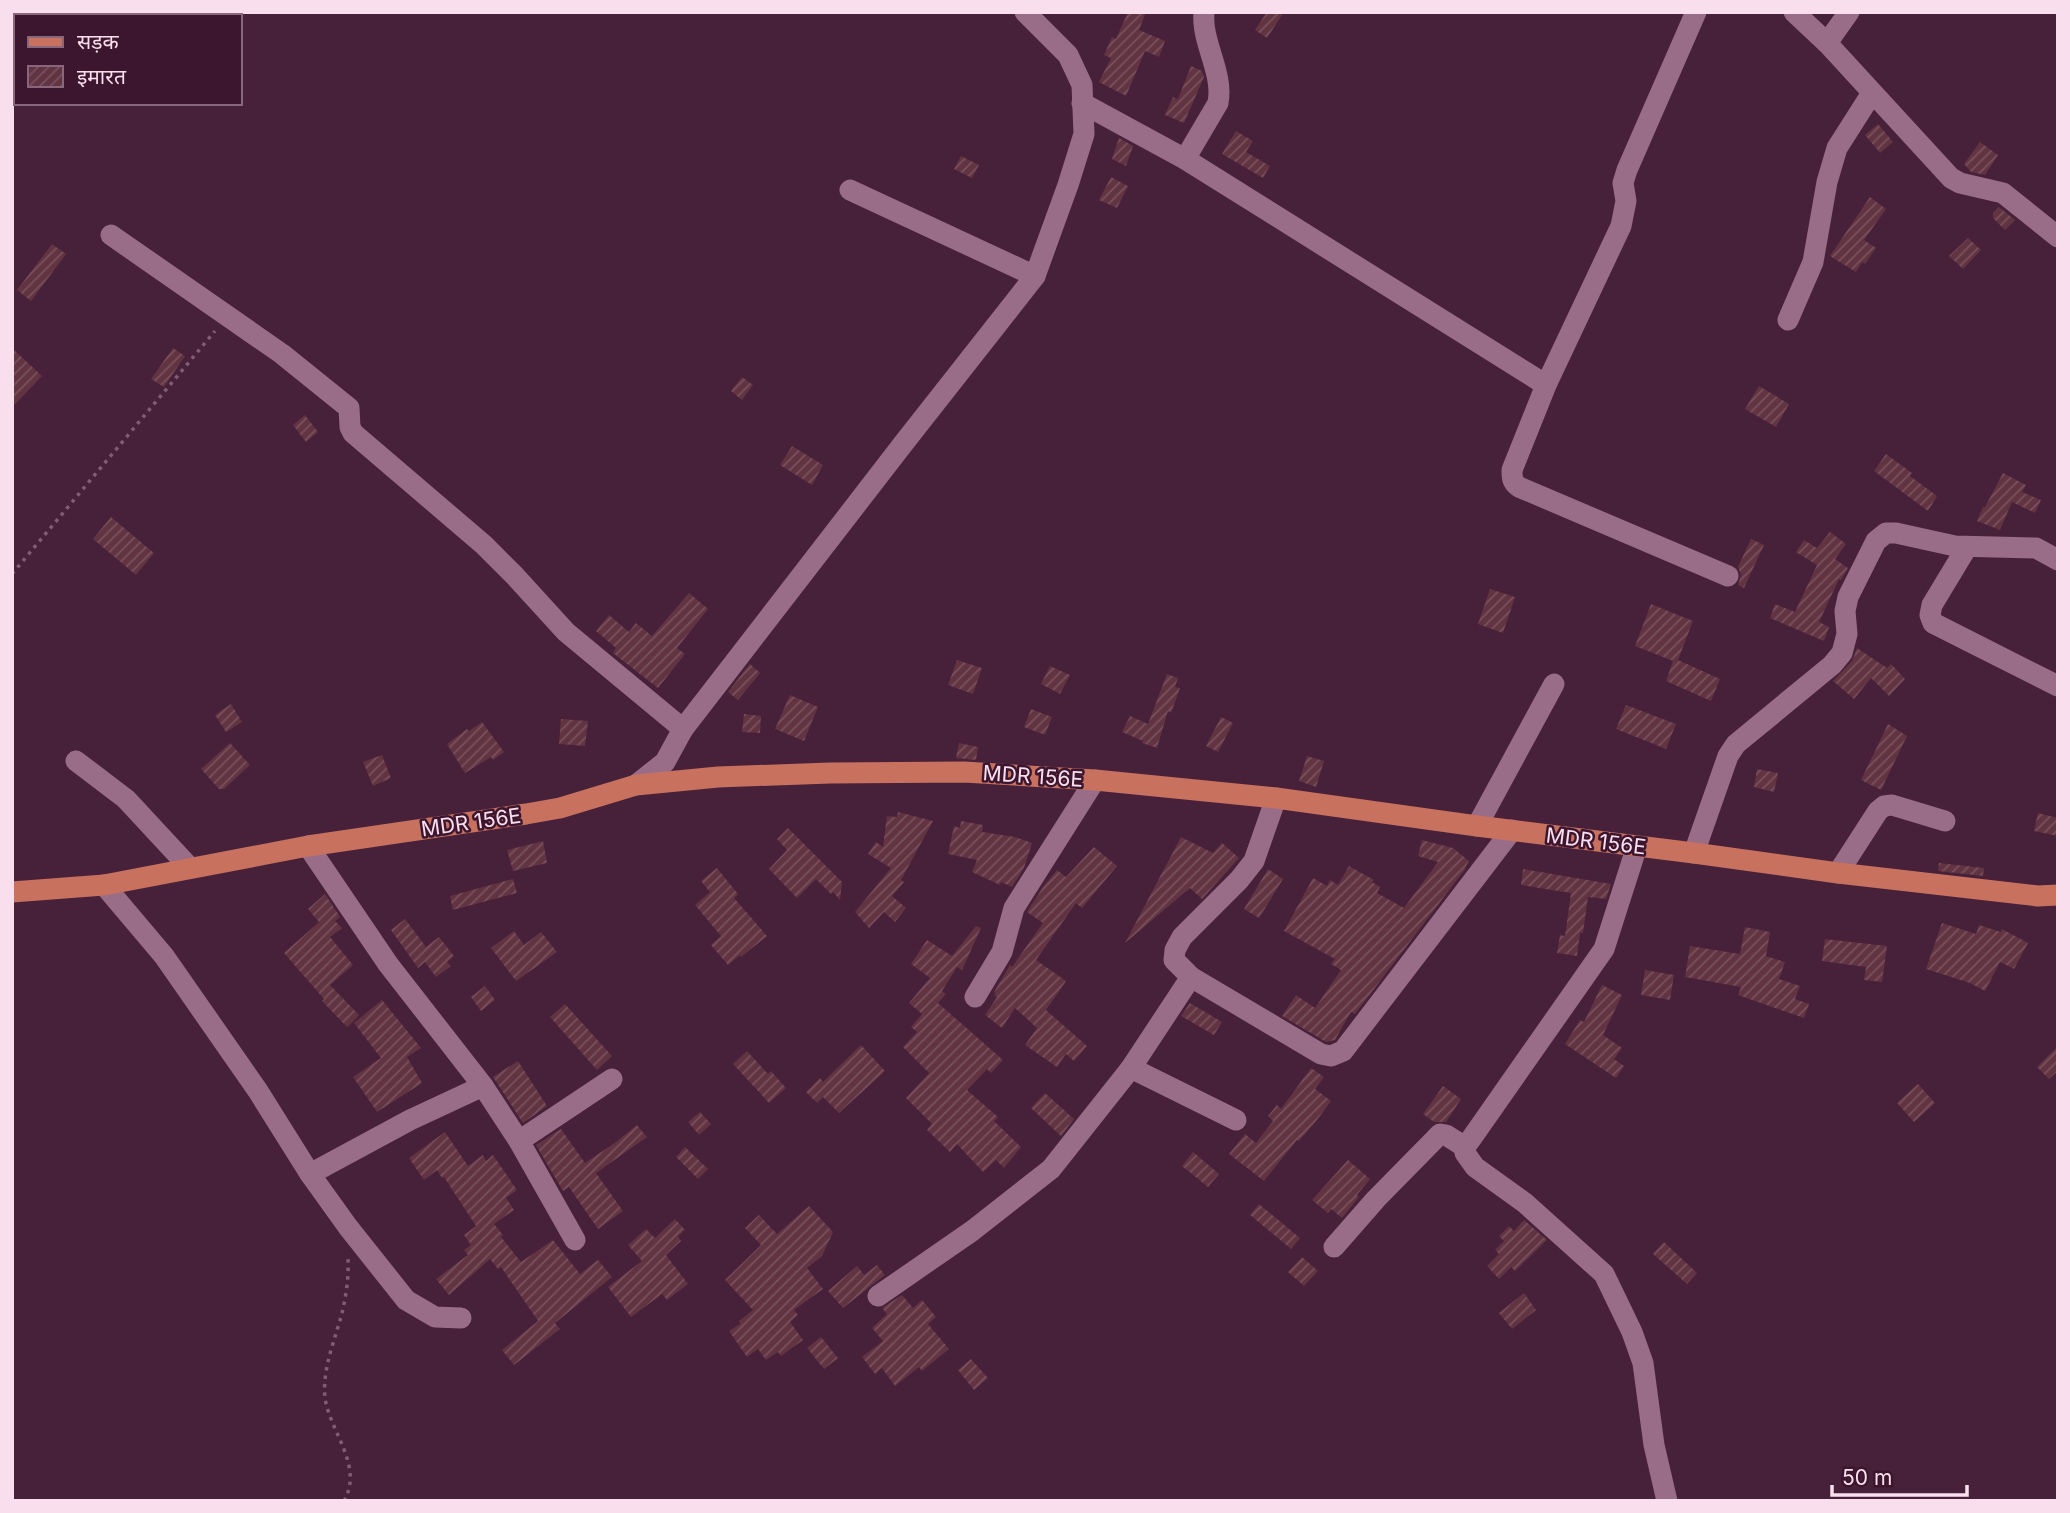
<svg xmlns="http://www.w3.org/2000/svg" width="2070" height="1513" viewBox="0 0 2070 1513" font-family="Inter,'Noto Sans Devanagari',sans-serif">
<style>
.building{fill:url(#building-hatch)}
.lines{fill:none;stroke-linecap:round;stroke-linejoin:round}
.path{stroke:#805d73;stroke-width:3.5;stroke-dasharray:3.5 5;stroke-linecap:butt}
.minor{stroke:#996c87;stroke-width:21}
.major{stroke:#c7715e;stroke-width:21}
.labels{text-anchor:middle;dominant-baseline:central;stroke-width:5;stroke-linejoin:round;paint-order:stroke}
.street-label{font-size:21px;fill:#f9dfed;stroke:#3c162f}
</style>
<defs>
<pattern id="building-hatch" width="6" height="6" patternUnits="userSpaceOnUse" patternTransform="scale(1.75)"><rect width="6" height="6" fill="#623441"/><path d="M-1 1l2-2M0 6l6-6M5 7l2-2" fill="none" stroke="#79515d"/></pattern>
</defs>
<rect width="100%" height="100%" fill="#472039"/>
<g class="building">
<path d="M1128 12H1146L1139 30 1165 41 1159 57 1145 51 1126 96 1099 82 1111 58 1104 55 1112 37 1116 39Z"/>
<path d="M1267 12H1284L1267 38 1255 30Z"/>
<path d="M1191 66 1202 71 1204 77 1184 123 1165 115 1173 97 1178 99Z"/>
<path d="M1878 124 1893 142 1880 153 1865 135Z"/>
<path d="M1236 131 1253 141 1246 152 1270 166 1263 178 1222 154Z"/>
<path d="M1119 138 1133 146 1126 166 1112 159Z"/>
<path d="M1980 142 1998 155 1985 175 1971 172 1964 164Z"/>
<path d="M961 156 979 165 972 178 954 169Z"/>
<path d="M1111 177 1128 186 1117 208 1099 200Z"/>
<path d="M1870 197 1886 209 1864 240 1876 248 1865 264 1862 262 1856 272 1830 256Z"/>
<path d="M1999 207 2015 220 2005 230 1993 218V213Z"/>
<path d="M1968 238 1981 250 1963 269 1949 256Z"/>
<path d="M52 244 66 254 31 301 17 290Z"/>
<path d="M12 348 42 376 12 407Z"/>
<path d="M173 348 185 356 164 387 151 379Z"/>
<path d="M742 377 753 385 742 400 731 391Z"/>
<path d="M1759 386 1789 404 1776 427 1745 409Z"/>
<path d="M305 415 318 432 306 442 293 425Z"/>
<path d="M792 446 823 465 812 485 780 465Z"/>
<path d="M1886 454 1912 473 1910 476 1937 496 1928 511 1874 471Z"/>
<path d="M2003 473 2026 485 2022 492 2041 500 2035 513 2012 502 2000 530 1977 521 1983 507H1985Z"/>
<path d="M111 517 154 553 136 575 93 539Z"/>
<path d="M1830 532 1846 544 1835 559 1848 568 1841 580 1839 579 1819 622 1829 627 1824 641 1770 618 1775 604 1795 612 1817 565 1796 552 1804 540 1817 548Z"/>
<path d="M1751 539 1764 545 1744 588 1738 585 1741 575 1738 567Z"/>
<path d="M1490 589 1515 597 1503 633 1478 624Z"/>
<path d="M689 593 708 609 677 648 685 654 658 688 613 653 616 648 596 631 609 615 629 632 636 623 652 636Z"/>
<path d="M1651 604 1693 621 1678 660 1720 679 1711 701 1666 681 1673 661 1635 646Z"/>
<path d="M1857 648 1887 668 1891 664 1905 679 1889 696 1871 678 1854 699 1833 681 1852 661Z"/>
<path d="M957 660 982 668 973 694 948 685Z"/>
<path d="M750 664 760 673 738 700 728 692Z"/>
<path d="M1050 666 1070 675 1060 694 1041 684Z"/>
<path d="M1167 674 1178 678 1175 687 1180 688 1171 713 1168 711 1157 748 1142 743 1143 741 1122 732 1130 716 1148 724Z"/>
<path d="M790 695 818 707 804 741 775 729Z"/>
<path d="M231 704 242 722 226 732 215 715Z"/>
<path d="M1626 705 1676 724 1666 749 1616 729Z"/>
<path d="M1031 709 1052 717 1045 735 1024 727Z"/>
<path d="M744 714 761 716 760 733 742 732Z"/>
<path d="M1221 717 1233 723 1218 752 1206 746Z"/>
<path d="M561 719 588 721 585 746 559 744Z"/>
<path d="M482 722 504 752 493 760 491 757 465 773 447 744 467 729 469 731Z"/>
<path d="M1888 724 1907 736 1881 790 1861 780Z"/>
<path d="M230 743 250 765 224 789H219L201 769Z"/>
<path d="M959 743 978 747 976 760 956 758Z"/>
<path d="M382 755 391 778 373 786 363 762Z"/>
<path d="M1307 756 1324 761 1316 787 1299 781Z"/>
<path d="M1757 769 1778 773 1774 792 1754 787Z"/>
<path d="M898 812 933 821 901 880 904 882 892 896 906 908 895 922 884 912 869 928 855 912 891 868 868 854 876 842 883 847 887 816 897 817Z"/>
<path d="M2038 813 2058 818V836L2034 831Z"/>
<path d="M961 821 983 825 982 832 1015 837 1032 843 1024 868 1012 887 1001 882 1000 885 972 872 977 860 948 854 954 826 960 828Z"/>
<path d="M788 828 842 882 840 900 833 892 831 894 816 879 797 898 769 869 787 850 777 839Z"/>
<path d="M1181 837 1213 853 1222 843 1239 858 1202 899 1190 888 1125 943Z"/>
<path d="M1422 840 1453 848 1469 861 1465 868H1466L1355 1014 1351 1012 1335 1040 1326 1042 1282 1016 1296 995 1315 1008 1341 970 1331 964 1335 959 1284 931 1313 878 1327 886 1330 880 1338 885 1349 866 1374 880 1372 882 1380 887 1377 893 1404 908 1438 862 1418 856Z"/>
<path d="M543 841 547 863 513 871 507 850Z"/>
<path d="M1094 847 1117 866 1082 908 1076 903 1036 960 1066 981 1046 1010 1087 1046 1074 1061 1066 1054 1057 1067 1025 1045 1037 1028 1015 1008 1002 1028 985 1015 997 997 994 995 996 993 994 992 1010 965 1012 967 1043 923 1027 912 1043 887 1057 870 1066 877Z"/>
<path d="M1939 863 1984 868 1983 876 1938 871Z"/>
<path d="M717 868 738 894 734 898 767 936 741 957 740 955 728 965 711 945 721 936 695 905 710 892 701 881Z"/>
<path d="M1268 869 1283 879 1259 918 1244 909Z"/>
<path d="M1523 869 1611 884 1606 899 1588 897 1583 933H1580L1577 956 1557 953 1560 935 1565 936 1571 893 1521 885Z"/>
<path d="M513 879 517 893 453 910 450 896Z"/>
<path d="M325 894 340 917 335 921 342 928 330 937 353 965 330 985 359 1015 347 1027 322 1001 324 999 284 953 319 922 308 909Z"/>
<path d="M405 919 426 947 439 937 454 956 447 962 451 966 436 977 425 962 418 968 391 930Z"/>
<path d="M1942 923 1976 934 1979 925 2001 932 2002 929 2028 943 2014 969 2000 962 1985 991 1970 983 1926 969Z"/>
<path d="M976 926 981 928 962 970 957 967 942 991 946 994 938 1003 1003 1060 991 1073 987 1069 967 1090 998 1117 994 1121 1021 1147 1004 1168 996 1160 983 1172 957 1144 950 1152 927 1130 932 1124 906 1098 929 1073 903 1047 917 1032 911 1027 922 1014 909 1003 930 978 911 964 927 940 952 956Z"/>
<path d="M1745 927 1770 932 1766 956 1785 962 1779 979 1800 986 1795 999 1809 1004 1804 1018 1738 995 1741 987 1685 977 1690 946 1740 954Z"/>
<path d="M514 931 524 945 541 932 557 952 516 981 491 948Z"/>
<path d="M1825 939 1887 946 1882 982 1864 980 1866 967 1822 961Z"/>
<path d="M1645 970 1674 975 1670 1000 1641 995Z"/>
<path d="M1602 985 1622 995 1603 1035 1622 1048 1614 1059 1624 1066 1616 1078 1565 1044 1580 1020 1584 1022Z"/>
<path d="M485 986 495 1000 481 1011 471 997Z"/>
<path d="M382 1000 421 1048 407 1057 422 1083 377 1112 353 1077 381 1058 354 1023Z"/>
<path d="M1190 1003 1222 1022 1214 1035 1181 1016Z"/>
<path d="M565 1004 612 1056 597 1070 550 1017Z"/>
<path d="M861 1045 885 1071 839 1113 823 1097 817 1103 806 1092 820 1078 823 1082Z"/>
<path d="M2058 1046V1071L2049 1079 2037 1067Z"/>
<path d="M747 1051 768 1074 771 1071 786 1088 769 1103 733 1064Z"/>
<path d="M518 1061 547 1106 523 1123 493 1077Z"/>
<path d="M1311 1068 1324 1077 1315 1089 1331 1101 1317 1120 1299 1141 1297 1140 1264 1181 1229 1154 1245 1134 1256 1143 1273 1121 1268 1116 1277 1105 1281 1109Z"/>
<path d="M1918 1084 1935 1103 1914 1122 1897 1103Z"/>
<path d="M1443 1086 1461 1099 1446 1122H1434L1423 1114Z"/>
<path d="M1045 1093 1074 1119 1061 1136 1031 1108Z"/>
<path d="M700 1112 711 1124 699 1135 688 1122Z"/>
<path d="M637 1125 647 1137 596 1173 623 1211 598 1229 569 1187 563 1191 536 1145 561 1129 585 1163 616 1142Z"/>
<path d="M445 1132 468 1166 483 1155 486 1161 493 1155 517 1190 506 1198 514 1210 494 1224 503 1235 501 1237 521 1262 553 1240 580 1274 598 1260 612 1277 555 1323 560 1329 514 1365 502 1350 538 1321 501 1267 498 1269 490 1259 449 1295 436 1279 468 1255 464 1250 471 1245 464 1235 476 1226 444 1177 442 1178 437 1170 424 1180 409 1158Z"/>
<path d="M685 1147 708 1169 698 1179 676 1157Z"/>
<path d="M1193 1152 1219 1174 1208 1187 1182 1166Z"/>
<path d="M1348 1160 1370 1179 1357 1195 1359 1197 1342 1218 1331 1209 1328 1213 1312 1200Z"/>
<path d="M1259 1204 1300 1238 1291 1249 1250 1215Z"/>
<path d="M809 1206 833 1232 822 1256 807 1268 823 1289 794 1310 798 1315 790 1322 803 1340 781 1356 778 1352 766 1360 758 1349 747 1357 729 1331 740 1324 739 1321 753 1310 725 1280 761 1245 745 1228 759 1215 777 1234Z"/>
<path d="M675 1219 685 1230 678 1236 681 1241 666 1255 688 1284 667 1300 662 1294 631 1317 608 1287 642 1261 628 1245 646 1229 655 1238Z"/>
<path d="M1524 1220 1547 1240 1515 1271 1511 1267 1499 1279 1487 1266 1499 1254 1495 1250 1504 1241 1499 1236 1509 1226 1514 1231Z"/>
<path d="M1664 1242 1697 1273 1687 1284 1653 1254Z"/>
<path d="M1302 1257 1318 1271 1304 1286 1288 1272Z"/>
<path d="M877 1265 885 1275 843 1308 828 1291 857 1266 864 1275Z"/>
<path d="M1524 1293 1536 1310 1512 1329 1499 1313Z"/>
<path d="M902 1295 913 1308 922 1300 936 1317 928 1324 949 1349 922 1371 919 1367 895 1386 882 1368 875 1374 862 1357 883 1341 872 1328 887 1314 882 1308Z"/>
<path d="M821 1337 838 1358 824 1369 807 1348Z"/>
<path d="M971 1359 988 1378 974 1390 958 1370Z"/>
</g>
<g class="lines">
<g class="path">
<path d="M12 574 215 331"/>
<path d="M344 1501C364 1466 330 1432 325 1398 322 1369 335 1340 342 1313 346 1296 349 1277 348 1259"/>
</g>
<g class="minor">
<path d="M1696 12 1627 170 1623 183 1626 201 1621 226 1546 385 1512 470C1512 478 1512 482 1519 487L1728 576"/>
<path d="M1794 12 1827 43 1951 178 1960 183 2003 193 2058 237"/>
<path d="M1827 43 1849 12"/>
<path d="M1082 103 1185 159 1546 385"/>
<path d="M1185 159 1218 103C1224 72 1201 43 1204 12"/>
<path d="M850 190 1035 276"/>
<path d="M111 235 282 354 349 408 350 427 353 433 484 545 515 576 566 632 683 729"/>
<path d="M1788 320 1813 262 1827 182 1837 148 1872 93"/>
<path d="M1967 547 1932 605 1930 615 1933 623 2058 686"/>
<path d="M76 761 126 799 190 868"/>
<path d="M636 785 665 762 683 729 903 444 1035 276 1068 185 1084 134 1082 85 1068 55 1025 12"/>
<path d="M1276 798 1254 861 1239 880 1182 937 1175 950 1174 960 1191 977 1321 1054 1331 1056 1343 1051 1512 830"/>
<path d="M1477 826 1554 684"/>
<path d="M308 846 388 964 483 1086 519 1141 575 1240"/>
<path d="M1637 846 1604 949 1471 1139 1465 1147V1153L1475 1167 1525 1203 1604 1274 1632 1332 1643 1363 1654 1445 1667 1501"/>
<path d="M1694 853 1728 756 1736 744 1832 665 1842 653 1847 634 1845 611 1848 597 1876 541 1886 533H1896L1955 546 2036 548 2058 560"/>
<path d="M1838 873 1878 811 1884 806 1892 805 1945 821"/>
<path d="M104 885 164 956 258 1091 310 1174 348 1227 406 1300 435 1317 461 1318"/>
<path d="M975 997 1002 952 1014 908 1095 780"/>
<path d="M1131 1068 1236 1120"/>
<path d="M519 1141 612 1079"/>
<path d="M310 1174 410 1120 483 1086"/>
<path d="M1334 1247 1376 1199 1436 1138 1440 1134 1446 1135 1465 1147"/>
<path d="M878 1296 972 1231 1051 1169 1131 1068 1191 977"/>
</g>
<path class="major" d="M12 892 104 885 308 846 526 814 560 808 636 785 718 777 830 773 964 772 1095 780 1276 798 1477 826 1694 853 1838 873 2038 896 2058 895"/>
</g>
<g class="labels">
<g class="street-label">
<text transform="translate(1033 776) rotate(4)">MDR 156E</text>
<text transform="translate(471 822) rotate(-8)">MDR 156E</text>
<text transform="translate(1596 841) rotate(7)">MDR 156E</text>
</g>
</g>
<rect width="2070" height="1513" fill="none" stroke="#f9dfed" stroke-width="28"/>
<rect x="14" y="14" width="228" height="91" fill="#3c162f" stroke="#88667b" stroke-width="2"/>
<rect x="28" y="37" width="35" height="10" fill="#c7715e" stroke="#88667b" stroke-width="2"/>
<text x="77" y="49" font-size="21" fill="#f9dfed">सड़क</text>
<rect x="28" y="66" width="35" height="21" fill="url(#building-hatch)" stroke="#88667b" stroke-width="2"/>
<text x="77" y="84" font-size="21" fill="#f9dfed">इमारत</text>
<path d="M1832 1485v10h135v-10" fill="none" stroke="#f9dfed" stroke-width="3.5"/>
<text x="1842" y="1485" font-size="21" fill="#f9dfed" stroke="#3c162f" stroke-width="5" paint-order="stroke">50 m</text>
</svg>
